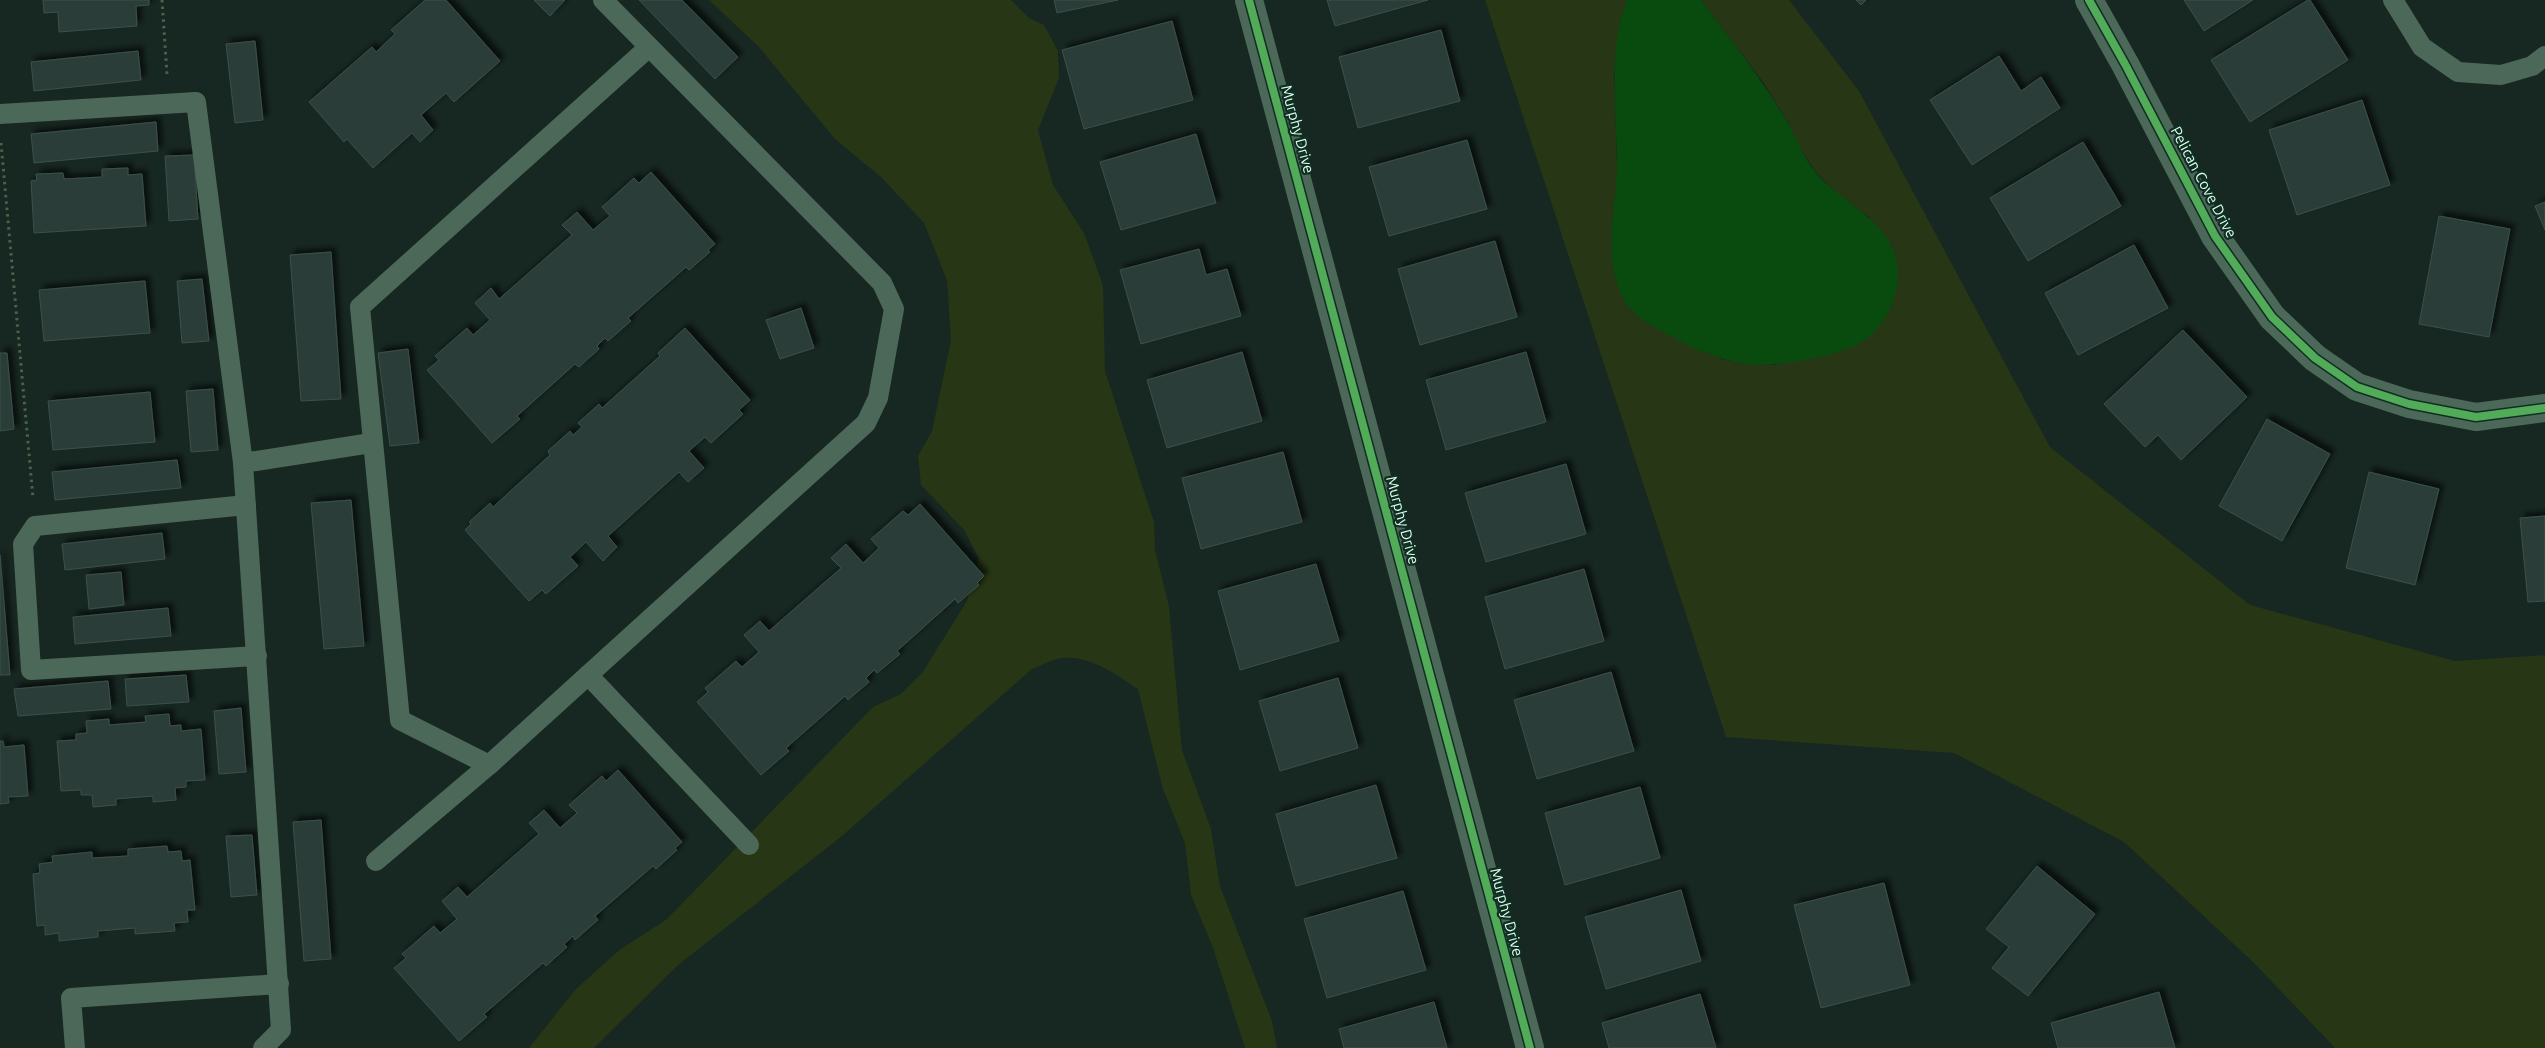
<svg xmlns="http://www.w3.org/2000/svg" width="2545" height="1048" viewBox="0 0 2545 1048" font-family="Ubuntu,sans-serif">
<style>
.green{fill:#273615}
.water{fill:#094b0f}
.building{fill:#2c3e38;stroke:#3a5148;filter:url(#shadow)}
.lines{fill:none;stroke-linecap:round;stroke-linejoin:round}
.path{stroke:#4d624c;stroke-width:3;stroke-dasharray:2.5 4;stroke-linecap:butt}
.lane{stroke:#4c6859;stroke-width:20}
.street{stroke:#4c6859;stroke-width:28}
.cycleway-casing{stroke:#102e22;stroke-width:11}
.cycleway{stroke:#51ab58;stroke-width:8}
.labels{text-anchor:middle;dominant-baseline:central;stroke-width:4.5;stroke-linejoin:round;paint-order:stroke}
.street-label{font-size:15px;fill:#ddffef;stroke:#102e22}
</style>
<defs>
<filter id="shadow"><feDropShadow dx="4.5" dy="-4.5" stdDeviation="2.5" flood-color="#0009"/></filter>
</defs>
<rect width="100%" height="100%" fill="#172721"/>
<g class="green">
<path d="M709 0H1011L1029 18 1044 25 1058 51 1059 78 1038 130 1053 185 1084 233 1103 285 1105 371 1154 522 1155 550 1169 606 1182 750 1211 829 1220 886 1272 1021 1277 1048H1245L1213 948 1191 895 1185 843 1163 789 1138 689C1115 674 1090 655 1062 658 1052 659 1041 666 1032 669L842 836 677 966 594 1048H529L575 990 618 951 667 919 873 707 901 694 922 673 967 601 979 559 965 531 921 485 918 456 932 431 951 340 947 280 924 223 882 178 835 139 758 46Z"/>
<path d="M1485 0H1628L1619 34 1614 73 1617 163 1721 359 1749 364 1777 365 1870 218 1834 191 1815 171 1800 148 1788 122 1763 82 1701 0H1789L1859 91 2050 447 2250 605 2455 661 2545 655V1048H2335L2253 962 2124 842 1954 753 1726 737Z"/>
</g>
<path class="water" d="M1628 0H1701C1729 37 1757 73 1782 113 1795 132 1801 155 1816 173 1843 204 1889 220 1897 263 1901 289 1890 318 1871 335 1849 356 1777 368 1748 364 1719 360 1694 349 1669 335 1648 324 1628 313 1619 290 1603 249 1618 200 1617 157 1616 112 1608 40 1628 0Z"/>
<g class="building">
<path d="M43 0H149V5L136 6 137 26 59 32 58 12 44 13Z"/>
<path d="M425 0H446L500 61 454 102 446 93 421 115 433 130 420 142 412 133 373 168 347 139 344 142 309 102 372 47 376 52 395 34 391 30Z"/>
<path d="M534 0H565L550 16Z"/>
<path d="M639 0H682L738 57 715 79Z"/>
<path d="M1054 0H1118L1057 13Z"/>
<path d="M1327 0H1428L1335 26Z"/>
<path d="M1856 0H1866L1861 5Z"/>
<path d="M2184 0H2253L2204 31Z"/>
<path d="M2308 0H2310L2348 60 2250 122 2211 60Z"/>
<path d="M1172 21 1193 100 1084 129 1062 50Z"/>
<path d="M1441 30 1460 101 1358 128 1339 57Z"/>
<path d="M255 41 263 120 235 123 226 44Z"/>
<path d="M138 51 141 80 34 91 31 62Z"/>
<path d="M1999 56 2021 91 2041 77 2060 108 1972 165 1930 100Z"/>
<path d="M2362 100 2390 185 2297 215 2269 130Z"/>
<path d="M156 122 158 151 34 163 31 134Z"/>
<path d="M1196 134 1216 203 1121 230 1100 162Z"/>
<path d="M1467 140 1487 209 1389 236 1369 167Z"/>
<path d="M2083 142 2121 206 2028 261 1990 198Z"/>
<path d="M194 155 198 219 169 221 165 156Z"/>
<path d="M128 168V175L142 174 146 226 34 233 31 181 37 180 36 174 63 173 64 179 102 177V169Z"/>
<path d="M651 172 715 244 708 250 710 252 689 270 686 267 628 318 631 321 608 341 605 338 597 346 599 349 579 367 575 364 517 416 520 419 492 443 427 370 439 360 435 356 467 328 473 335 490 320 475 303 491 288 499 299 572 235 562 225 577 212 593 230 610 216 602 207 634 178 639 183Z"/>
<path d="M2545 202V230L2535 206Z"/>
<path d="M2439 216 2510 229 2489 337 2419 324Z"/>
<path d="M1495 241 1517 317 1420 345 1398 269Z"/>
<path d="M2134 245 2168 308 2078 355 2045 293Z"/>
<path d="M1199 249 1206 275 1227 269 1241 316 1141 344 1120 270Z"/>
<path d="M331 252 341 399 301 401 290 255Z"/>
<path d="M202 279 209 341 182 343 177 281Z"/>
<path d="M145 281 150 333 44 341 39 290Z"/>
<path d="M801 308 814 348 780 359 766 320Z"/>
<path d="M685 328 750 400 739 410 743 414 711 443 705 437 689 451 704 468 688 482 679 472 608 536 617 547 603 561 586 542 570 557 578 566 546 594 542 590 529 601 465 530 471 524 469 522 490 503 493 507 550 455 548 451 570 431 573 435 582 427 578 423 599 404 602 408 660 356 658 353Z"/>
<path d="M2183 330 2247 397 2181 460 2158 435 2145 447 2104 404Z"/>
<path d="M408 349 419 443 390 446 378 353Z"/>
<path d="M1242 352 1262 421 1167 448 1147 380Z"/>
<path d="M1526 352 1546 422 1446 450 1426 380Z"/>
<path d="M0 353H7L14 429 0 431Z"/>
<path d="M213 389 218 450 191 452 186 391Z"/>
<path d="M150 392 155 442 53 450 48 401Z"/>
<path d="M2267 419 2330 454 2282 541 2219 506Z"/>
<path d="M1283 452 1302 522 1201 549 1182 478Z"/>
<path d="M177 460 181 488 55 500 52 472Z"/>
<path d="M1566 464 1586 534 1486 562 1465 493Z"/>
<path d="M2369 472 2439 489 2415 585 2346 568Z"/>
<path d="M351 500 364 646 324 649 311 503Z"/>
<path d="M920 504 984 576 977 583 979 585 958 603 955 599 897 651 900 654 877 673 874 670 866 678 869 682 848 700 845 696 786 748 789 751 761 775 697 702 708 692 705 688 736 661 742 667 759 652 744 635 760 621 769 631 841 568 831 558 846 544 863 563 879 548 871 539 903 511 908 515Z"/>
<path d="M2545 516V601L2528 602 2520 518Z"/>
<path d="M162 533 165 559 65 570 62 544Z"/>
<path d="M0 555 10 675H0Z"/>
<path d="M1316 564 1339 641 1240 670 1218 591Z"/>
<path d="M1584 569 1604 641 1505 669 1485 597Z"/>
<path d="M121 572 124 605 89 609 86 575Z"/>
<path d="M168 608 171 636 75 644 73 617Z"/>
<path d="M1611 672 1634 751 1537 779 1514 700Z"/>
<path d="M186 675 189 702 127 706 125 679Z"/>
<path d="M1338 678 1358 748 1280 771 1259 701Z"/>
<path d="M108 681 111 709 18 716 14 689Z"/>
<path d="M241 708 246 772 219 774 214 711Z"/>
<path d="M169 714 170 726 181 725V731L201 729 205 780 186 781V787L175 788 176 800 153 802V796L116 799V805L93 807 92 795H81V790L61 791 57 741 76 740V734L87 733 86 721 109 719V725L146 722 145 716Z"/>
<path d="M0 741H3L4 747 24 745 28 796 8 797 9 803 0 804Z"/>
<path d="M618 770 682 842 675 848 677 850 656 869 653 866 595 916 598 920 575 940 573 936 564 944 567 947 546 966 543 963 484 1014 487 1017 459 1041 394 968 406 958 402 954 434 926 440 933 457 919 442 901 458 887 467 897 539 834 529 823 544 810 560 828 577 813 569 805 602 776 606 781Z"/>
<path d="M1376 785 1397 858 1296 886 1276 814Z"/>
<path d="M1640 787 1660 858 1565 885 1545 813Z"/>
<path d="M321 820 331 959 304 961 293 822Z"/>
<path d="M252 835 257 895 231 897 226 836Z"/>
<path d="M167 846 168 852 181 851 182 861 190 860 195 910H187L188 922 174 923 175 931 135 934V928L98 931V937L59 941V933L45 935V925L37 926 33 874 40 873 39 864 53 862 52 856 92 852V858L128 856V849Z"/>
<path d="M2037 866 2095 914 2028 996 1992 968 2009 947 1986 929Z"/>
<path d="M1884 883 1910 985 1821 1008 1794 905Z"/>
<path d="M1681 890 1701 961 1606 989 1585 917Z"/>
<path d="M1403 891 1426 970 1327 998 1304 919Z"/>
<path d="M2159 992 2175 1048H2058L2051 1023Z"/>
<path d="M1700 994 1716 1048H1609L1602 1023Z"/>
<path d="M1434 1002 1447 1048H1344L1339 1029Z"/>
</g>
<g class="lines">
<g class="path">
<path d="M162 0 167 74"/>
<path d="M1 143 33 498"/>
</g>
<g class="lane">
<path d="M603 0 882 283 894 309 878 398 866 423 489 765 400 720 360 307 648 48"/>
<path d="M2393 0 2422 47 2458 72 2501 75 2532 66 2545 56"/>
<path d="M0 114 196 102 243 463 281 1030 263 1048"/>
<path d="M243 463 371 443"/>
<path d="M246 505 35 526 23 544 31 670 257 656"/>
<path d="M588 675 749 845"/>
<path d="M376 861 489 765"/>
<path d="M75 1048 71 998 279 984"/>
</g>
<g class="street">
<path d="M1249 0 1530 1048"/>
<path d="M2089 0 2125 64 2215 236 2272 317 2315 358 2357 387 2409 404 2476 417 2545 408"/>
</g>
<g class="cycleway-casing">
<g id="cycleway">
<path d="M1249 0 1530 1048"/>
<path d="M2089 0 2125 64 2215 236 2272 317 2315 358 2357 387 2409 404 2476 417 2545 408"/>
</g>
</g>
<use href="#cycleway" class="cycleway"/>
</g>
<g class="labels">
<g class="street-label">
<text transform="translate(1298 129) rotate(75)">Murphy Drive</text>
<text transform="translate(2204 182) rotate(62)">Pelican Cove Drive</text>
<text transform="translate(1403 520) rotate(75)">Murphy Drive</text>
<text transform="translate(1507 912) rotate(75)">Murphy Drive</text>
</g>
</g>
</svg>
